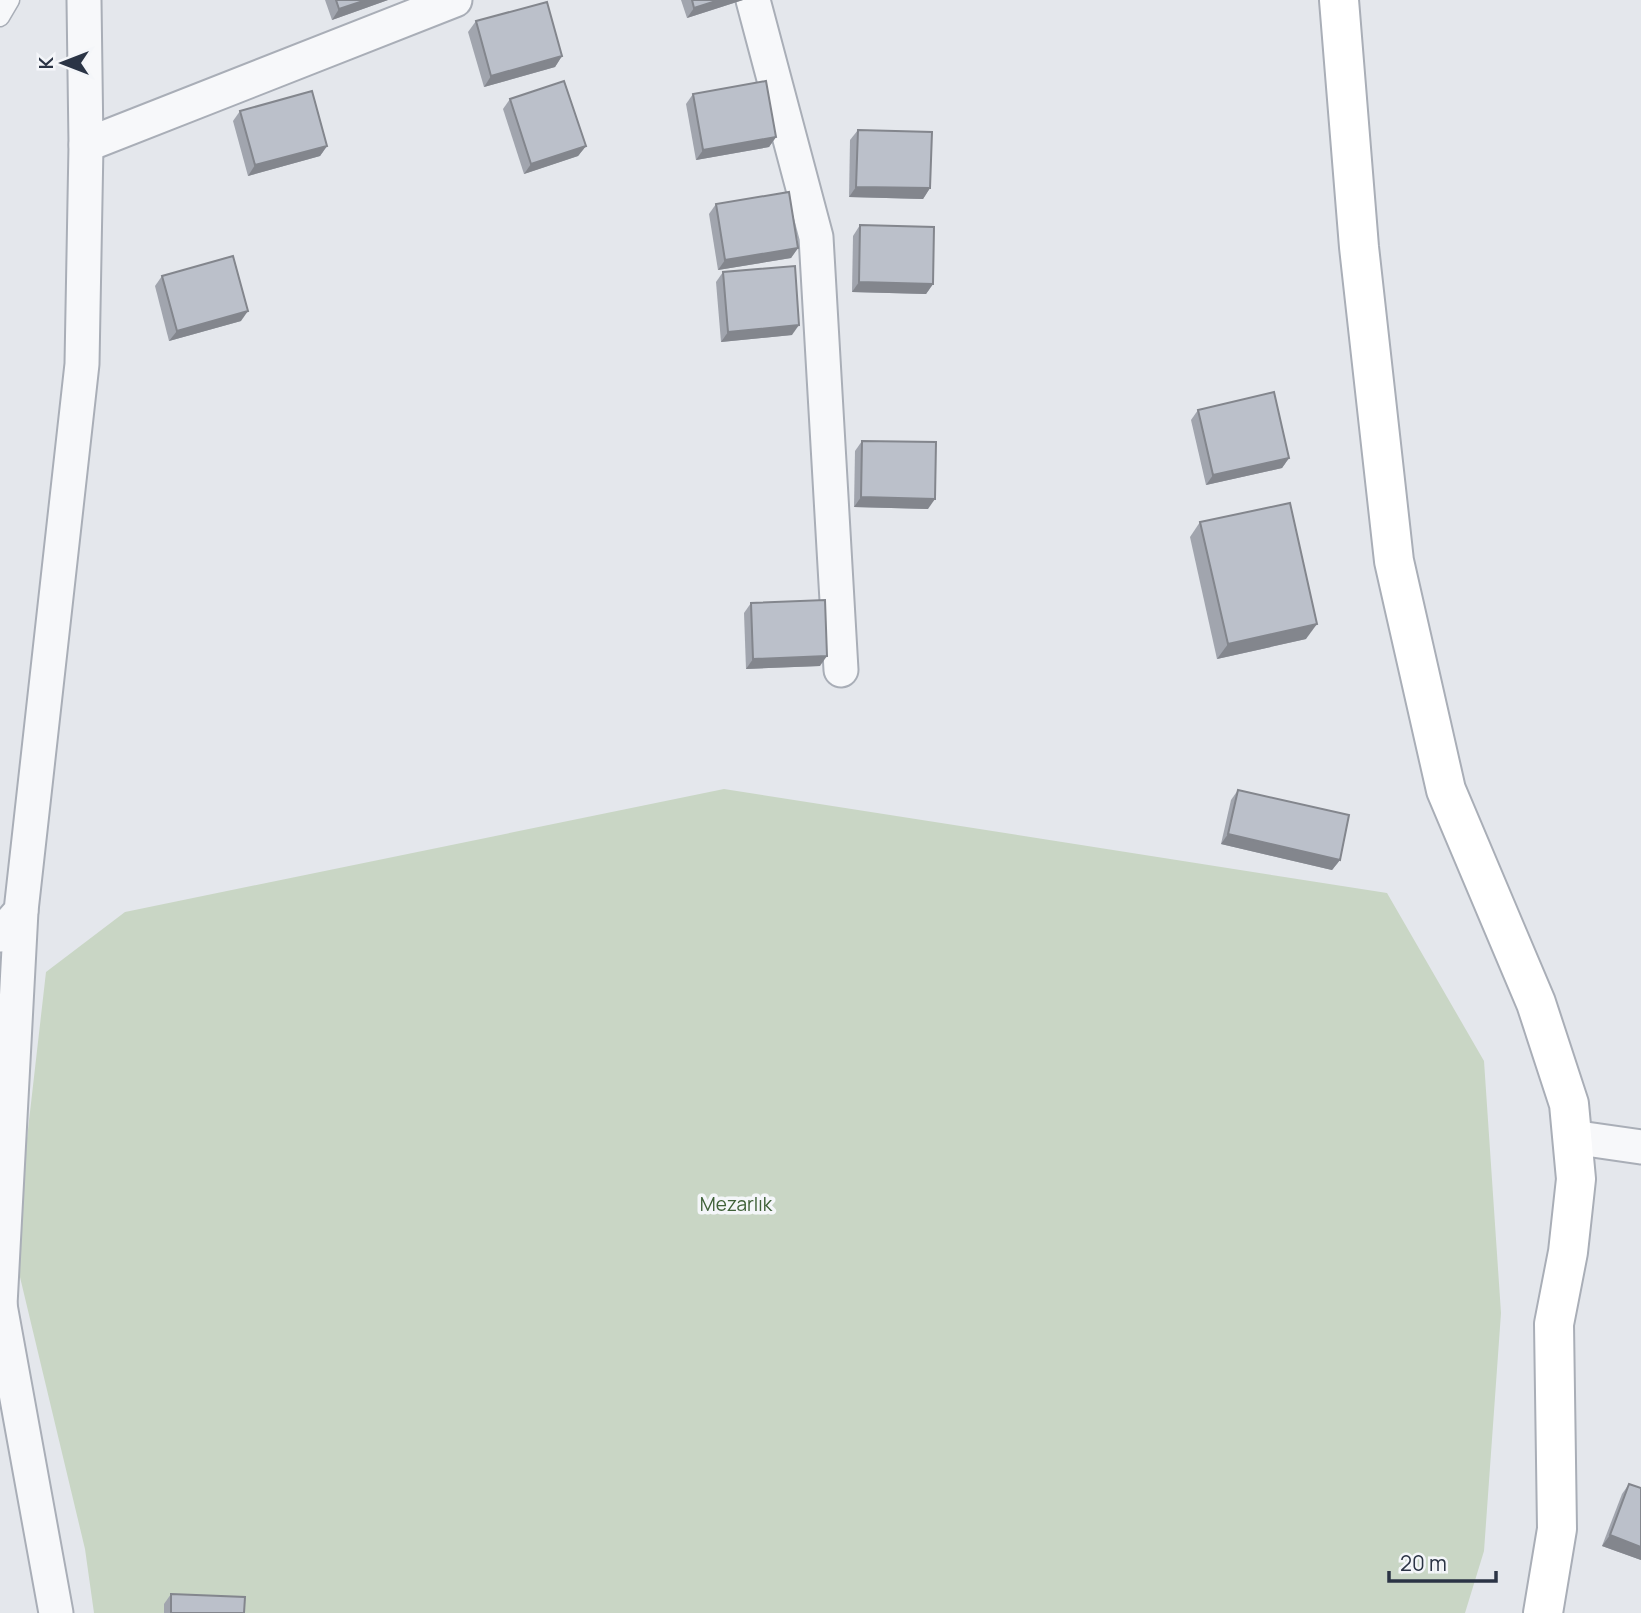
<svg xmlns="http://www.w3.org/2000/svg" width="1641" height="1613" viewBox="0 0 1641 1613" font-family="Manrope,sans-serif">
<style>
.green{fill:#c9d6c5}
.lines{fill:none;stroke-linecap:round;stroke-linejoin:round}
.lane-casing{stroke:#a9aeb7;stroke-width:21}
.street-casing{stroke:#a9aeb7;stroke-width:37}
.secondary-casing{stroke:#a9aeb7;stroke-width:42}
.lane{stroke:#f7f8fa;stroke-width:18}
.street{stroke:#f7f8fa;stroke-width:33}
.secondary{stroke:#fff;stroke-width:38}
.wall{fill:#a1a5ae}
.shaded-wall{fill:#83868d}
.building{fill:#bbc0ca;stroke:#83868d;stroke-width:2}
.labels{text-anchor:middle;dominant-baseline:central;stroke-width:7;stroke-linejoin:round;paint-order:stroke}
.park-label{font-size:19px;fill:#3f6138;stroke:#f4f6f9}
</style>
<rect width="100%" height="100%" fill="#e4e7ec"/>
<path class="green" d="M724 789 1387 893 1484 1061 1501 1313 1484 1551 1465 1613H94L85 1549 14 1252 46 972 125 912Z"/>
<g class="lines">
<g class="lane-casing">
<path id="lane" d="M0 17 10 0"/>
</g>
<g class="street-casing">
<g id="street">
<path d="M753 0 816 237 841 670"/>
<path d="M86 145 455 0"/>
<path d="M0 935 21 911 82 364 86 145 84 0"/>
<path d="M1572 1137 1641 1147"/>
<path d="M0 1305 21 911"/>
<path d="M0 1305 56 1613"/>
</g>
</g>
<g class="secondary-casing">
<path id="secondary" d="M1339 0 1359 247 1394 561 1446 790 1536 1003 1569 1104 1576 1179 1568 1252 1554 1324 1557 1529 1543 1613"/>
</g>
<use href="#lane" class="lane"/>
<use href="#street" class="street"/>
<use href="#secondary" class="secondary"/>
</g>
<g class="wall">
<path d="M325 0H388L332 20Z"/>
<path d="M681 0H743L687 18Z"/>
<path d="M476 21 562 56 555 67 484 87 468 32Z"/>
<path d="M693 94 776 137 769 147 696 160 686 104Z"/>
<path d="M510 99 586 146 578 156 524 174 503 109Z"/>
<path d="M240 111 327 146 320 156 248 176 233 121Z"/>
<path d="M858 130 930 188 923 199 849 197 850 140Z"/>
<path d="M716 204 798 248 791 258 718 270 709 214Z"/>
<path d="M860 225 933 284 926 294 852 292 853 236Z"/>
<path d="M723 272 792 335 721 342 716 282Z"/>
<path d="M162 276 241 321 169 341 155 286Z"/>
<path d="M1198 410 1289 458 1282 468 1206 485 1191 420Z"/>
<path d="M862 441 928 509 854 507 855 451Z"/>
<path d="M1200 522 1306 639 1217 659 1190 537Z"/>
<path d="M751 603 820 666 746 669 744 613Z"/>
<path d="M1238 790 1340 860 1332 870 1221 844 1231 800Z"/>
<path d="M1629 1484 1641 1488V1560L1602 1546 1622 1494Z"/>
<path d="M171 1594 244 1613H164V1604Z"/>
</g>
<g class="shaded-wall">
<path d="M366 0H388L332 20 339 9Z"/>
<path d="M719 0H743L687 18 694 8Z"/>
<path d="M562 56 555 67 484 87 491 76Z"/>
<path d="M776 137 769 147 696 160 703 150Z"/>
<path d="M327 146 320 156 248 176 255 165Z"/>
<path d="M586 146 578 156 524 174 531 164Z"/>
<path d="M856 187 930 188 923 199 849 197Z"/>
<path d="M798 248 791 258 718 270 725 260Z"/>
<path d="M859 282 933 284 926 294 852 292Z"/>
<path d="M248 311 241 321 169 341 177 331Z"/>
<path d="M799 325 792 335 721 342 728 332Z"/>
<path d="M1289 458 1282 468 1206 485 1213 475Z"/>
<path d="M861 497 935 499 928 509 854 507Z"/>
<path d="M1317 624 1306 639 1217 659 1228 644Z"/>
<path d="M827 656 820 666 746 669 753 659Z"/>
<path d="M1228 834 1340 860 1332 870 1221 844Z"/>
<path d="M1610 1535 1641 1547V1560L1602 1546Z"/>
</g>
<g class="building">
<path d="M336 0H366L339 9Z"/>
<path d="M692 0H719L694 8Z"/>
<path d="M547 2 562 56 491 76 476 21Z"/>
<path d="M564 81 586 146 531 164 510 99Z"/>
<path d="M766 81 776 137 703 150 693 94Z"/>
<path d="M312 91 327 146 255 165 240 111Z"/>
<path d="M858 130 932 132 930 188 856 187Z"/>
<path d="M789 192 798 248 725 260 716 204Z"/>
<path d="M860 225 934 227 933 284 859 282Z"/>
<path d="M233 256 248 311 177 331 162 276Z"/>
<path d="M795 266 799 325 728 332 723 272Z"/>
<path d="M1274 392 1289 458 1213 475 1198 410Z"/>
<path d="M862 441 936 442 935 499 861 497Z"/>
<path d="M1290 503 1317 624 1228 644 1200 522Z"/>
<path d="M825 600 827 656 753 659 751 603Z"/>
<path d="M1238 790 1349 815 1340 860 1228 834Z"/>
<path d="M1629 1484 1641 1488V1547L1610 1535Z"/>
<path d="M171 1594 245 1597 244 1613H171Z"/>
</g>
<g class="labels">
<g class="park-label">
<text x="736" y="1204">Mezarlık</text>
</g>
</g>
<g transform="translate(63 63) rotate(270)" stroke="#f4f6f9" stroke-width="5" paint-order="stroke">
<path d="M0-5L12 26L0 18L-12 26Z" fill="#2b3445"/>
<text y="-10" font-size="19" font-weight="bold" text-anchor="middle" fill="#2b3445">K</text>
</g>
<path d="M1389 1571v10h107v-10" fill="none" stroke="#2b3445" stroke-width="3.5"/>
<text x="1400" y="1571" font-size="21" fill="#2b3445" stroke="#f4f6f9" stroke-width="5" paint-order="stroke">20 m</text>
</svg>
